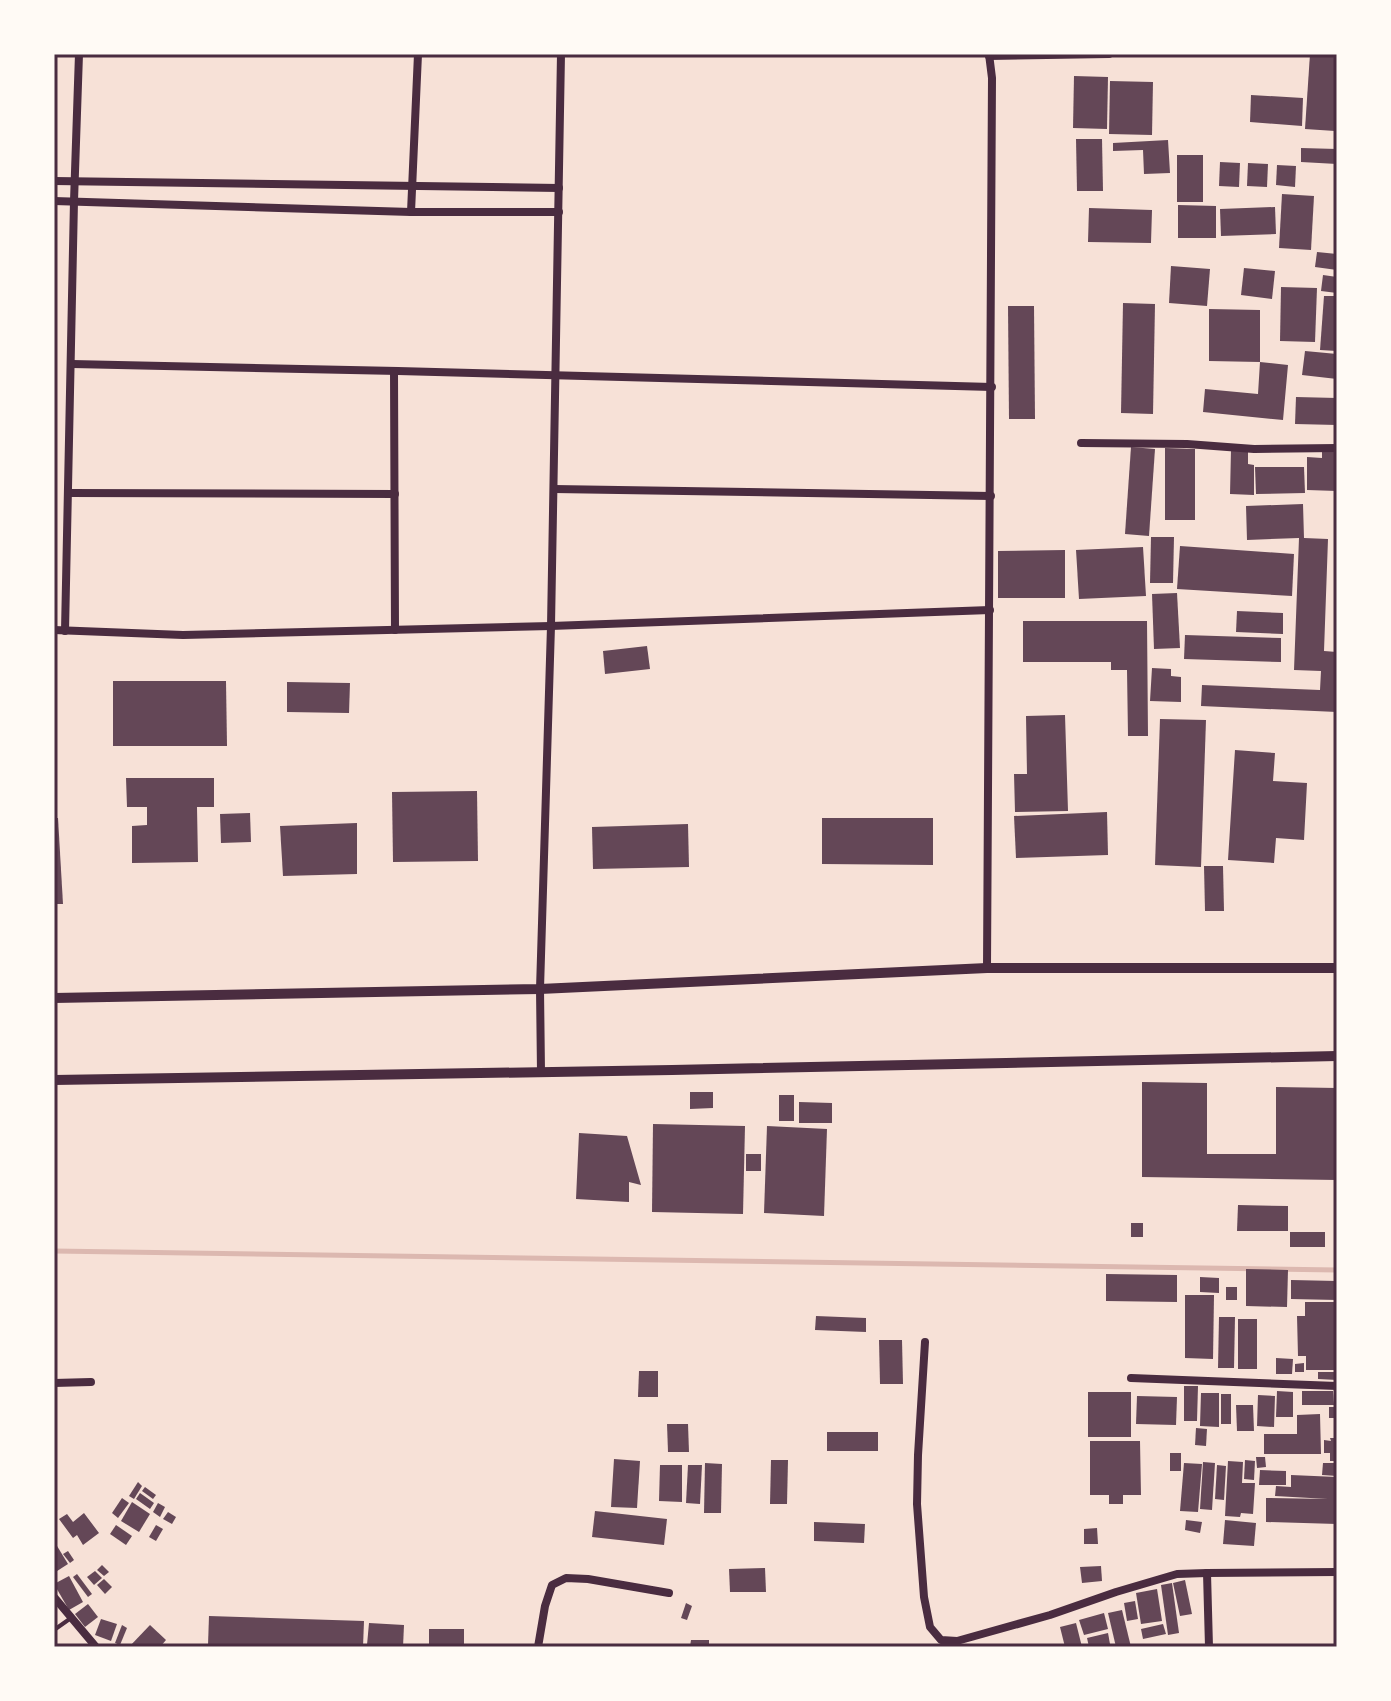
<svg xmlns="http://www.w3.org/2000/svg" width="1391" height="1701" viewBox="0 0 1391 1701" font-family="'Fira Sans',sans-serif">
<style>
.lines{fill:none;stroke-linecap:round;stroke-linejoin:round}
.stream{stroke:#dcb8b0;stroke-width:5}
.building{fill:#644757}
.service{stroke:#4a2c40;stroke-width:4}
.minor{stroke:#4a2c40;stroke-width:8}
.tertiary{stroke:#4a2c40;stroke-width:10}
.neatline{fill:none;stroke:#4a2c40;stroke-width:3}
</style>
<rect width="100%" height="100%" fill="#f7e1d7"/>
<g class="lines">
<path class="stream" d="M54 1251 1337 1270"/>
</g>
<g class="building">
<path d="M1310 54 1337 56 1335 131 1305 129Z"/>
<path d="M1074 76 1108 77 1107 129 1073 128Z"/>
<path d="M1110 81 1153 82 1152 135 1109 134Z"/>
<path d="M1251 95 1303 98 1302 126 1250 122Z"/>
<path d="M1076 139H1102L1103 191H1077Z"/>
<path d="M1168 140 1170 173 1144 174 1143 150 1113 151V143Z"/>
<path d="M1301 148 1337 149V164L1301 162Z"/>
<rect x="1177" y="155" width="26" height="47"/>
<path d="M1220 162 1240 163 1239 187 1219 186Z"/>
<path d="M1248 163 1268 164 1267 187 1247 186Z"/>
<path d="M1277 165 1296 166 1295 187 1276 185Z"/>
<path d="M1282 194 1314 196 1311 250 1279 248Z"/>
<path d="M1178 205 1216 206V238H1178Z"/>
<path d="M1275 207 1276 234 1221 236 1220 209Z"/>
<path d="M1089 208 1152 210 1151 243 1088 242Z"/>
<path d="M1317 252 1337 254V270L1315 267Z"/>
<path d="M1171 266 1210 269 1207 306 1169 303Z"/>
<path d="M1244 268 1275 271 1272 299 1241 295Z"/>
<path d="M1323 275 1337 277V293L1321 291Z"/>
<path d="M1281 287 1317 288 1315 342 1280 341Z"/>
<path d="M1324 296H1337V351L1320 350Z"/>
<path d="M1123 303 1155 304 1153 414 1121 413Z"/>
<path d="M1008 306H1034L1035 419H1009Z"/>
<path d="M1209 309 1260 310V362L1209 361Z"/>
<path d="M1305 351 1337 354V379L1302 375Z"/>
<path d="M1260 362 1288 365 1283 420 1203 412 1205 389 1258 394Z"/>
<path d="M1296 397 1337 398V425L1295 424Z"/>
<path d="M1131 447 1155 449 1149 536 1125 534Z"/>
<path d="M1165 448 1195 449V520H1165Z"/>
<path d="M1322 448 1337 449V491L1307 490V457L1322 458Z"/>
<path d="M1231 450 1248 451V464L1254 465V495L1230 494Z"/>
<path d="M1255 467H1304L1305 493 1256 494Z"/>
<path d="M1303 504 1304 538 1328 539 1324 651 1337 652V712L1201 706 1202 685 1320 690 1321 671 1294 670 1299 538 1247 540 1246 506Z"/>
<path d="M1151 537H1174L1173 583H1150Z"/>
<path d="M1180 546 1294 554 1292 596 1177 589Z"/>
<path d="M1143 547 1146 596 1079 599 1076 550Z"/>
<path d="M1065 550V598H998V551Z"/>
<path d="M1177 593 1180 648 1154 649 1152 594Z"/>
<path d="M1237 611 1283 613V634L1236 632Z"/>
<path d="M1023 621H1147L1148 736H1128L1127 670H1111V662H1023Z"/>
<path d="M1185 635 1281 638V662L1184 659Z"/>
<path d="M647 646 650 669 605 674 603 651Z"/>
<path d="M1152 668 1171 669V676L1181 677V702L1150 701Z"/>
<path d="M113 681H226L227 746H113Z"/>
<path d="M287 682 350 683 349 713 287 712Z"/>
<path d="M1065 715 1068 811 1015 812 1014 774H1027L1026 716Z"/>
<path d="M1160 719 1206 720 1201 867 1155 865Z"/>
<path d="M1235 750 1275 753 1273 781 1307 783 1304 840 1276 838 1274 863 1228 860Z"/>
<path d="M126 778H214V807H197L198 862 132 863V826L147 825V807H127Z"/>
<path d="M477 791 478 861 393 862 392 792Z"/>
<path d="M1107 812 1108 855 1016 858 1014 816Z"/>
<path d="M250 813 251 842 221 843 220 814Z"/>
<path d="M54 818H58L63 904H54Z"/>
<path d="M822 818H933V865L822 864Z"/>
<path d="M357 823V874L283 876 280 826Z"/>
<path d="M688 824 689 867 593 869 592 827Z"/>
<path d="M1204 866H1223L1224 911H1205Z"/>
<path d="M1142 1082 1207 1083V1154H1276V1087L1337 1088V1180L1142 1177Z"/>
<path d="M690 1092H713V1108L690 1109Z"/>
<rect x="779" y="1095" width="15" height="26"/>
<path d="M799 1102 832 1103V1123H799Z"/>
<path d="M653 1124 745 1126 743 1214 652 1212Z"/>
<path d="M767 1126 827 1129 824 1216 764 1213Z"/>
<path d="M579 1133 627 1136 641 1185 629 1182V1202L576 1199Z"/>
<rect x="746" y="1154" width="15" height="17"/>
<path d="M1238 1205 1288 1206V1231H1237Z"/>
<rect x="1131" y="1223" width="12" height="14"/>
<rect x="1290" y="1232" width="35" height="15"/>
<path d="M1246 1269 1288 1270 1287 1307 1246 1306Z"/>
<path d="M1106 1274 1177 1275V1302L1106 1301Z"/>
<path d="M1200 1277 1219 1278V1293L1200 1292Z"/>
<path d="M1291 1280 1337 1281V1300L1291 1299Z"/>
<rect x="1226" y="1287" width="11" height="13"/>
<path d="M1185 1295H1214L1213 1359 1185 1358Z"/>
<path d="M1305 1302H1337V1370H1306V1356H1298L1297 1316H1305Z"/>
<path d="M816 1316 866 1318V1332L815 1330Z"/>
<path d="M1219 1317H1235L1234 1368H1218Z"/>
<rect x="1238" y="1319" width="19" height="50"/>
<path d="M879 1340H902L903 1384H880Z"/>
<path d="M1276 1358 1293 1359 1292 1374H1276Z"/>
<path d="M1304 1363V1372H1295V1364Z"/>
<path d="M639 1371H658V1397H638Z"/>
<path d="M1318 1372H1337V1380L1318 1379Z"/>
<path d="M1184 1386H1198L1197 1421H1184Z"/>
<path d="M1277 1391 1293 1392V1417H1276Z"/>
<path d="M1302 1391H1333L1334 1405H1302Z"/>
<rect x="1088" y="1392" width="43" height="45"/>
<path d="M1201 1393H1219V1427L1200 1426Z"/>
<rect x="1221" y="1394" width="10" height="30"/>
<path d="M1258 1395 1275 1396 1274 1427 1257 1426Z"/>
<path d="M1137 1396 1177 1397 1176 1425 1136 1424Z"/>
<path d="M1236 1405H1253L1254 1431H1237Z"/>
<rect x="1329" y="1407" width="8" height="11"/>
<path d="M1320 1414 1321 1454H1264V1434H1297V1415Z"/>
<path d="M667 1424H688L689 1452H668Z"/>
<path d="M1196 1428 1207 1429 1206 1446 1195 1445Z"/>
<rect x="827" y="1432" width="51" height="19"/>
<path d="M1330 1438H1337V1461H1330V1453H1324V1440L1331 1441Z"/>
<path d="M1090 1441H1140L1141 1495H1123V1504H1109V1495H1090Z"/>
<rect x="1170" y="1453" width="11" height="18"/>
<path d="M1256 1457H1265L1266 1467 1257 1468Z"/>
<path d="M614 1459 640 1461 637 1508 611 1507Z"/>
<path d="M771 1460H788L787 1504H770Z"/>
<path d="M1245 1460 1255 1461 1254 1480 1244 1479Z"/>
<path d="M1228 1461 1243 1462 1242 1483H1255L1253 1514 1241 1513 1240 1517 1225 1516Z"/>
<path d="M1203 1462 1215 1463 1212 1510 1200 1509Z"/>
<path d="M705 1463 722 1464 721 1513H704Z"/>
<path d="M1184 1463 1202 1464 1198 1512 1180 1511Z"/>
<path d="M1323 1463H1337V1476L1322 1475Z"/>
<path d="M660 1465H682V1502L659 1501Z"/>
<path d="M688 1465H702L700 1504 686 1503Z"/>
<path d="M1217 1465 1226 1466 1224 1500 1215 1499Z"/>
<path d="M1260 1470 1286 1471V1485H1259Z"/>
<path d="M1291 1475 1337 1477V1524L1266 1522V1498L1328 1499 1275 1496 1276 1486 1291 1487Z"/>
<path d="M138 1482 142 1486 134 1499 129 1496Z"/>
<path d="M145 1487 156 1495 153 1499 142 1491Z"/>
<path d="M140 1493 154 1503 150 1509 136 1499Z"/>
<path d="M122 1498 129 1503 118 1518 112 1513Z"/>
<path d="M132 1502 150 1514 139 1532 121 1521Z"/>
<path d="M158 1503 165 1507 160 1517 153 1512Z"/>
<path d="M595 1511 667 1519 664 1545 592 1537Z"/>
<path d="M168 1512 176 1517 172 1524 163 1519Z"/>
<path d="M84 1513 99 1533 83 1545 77 1535 73 1538 59 1519 67 1514 73 1522Z"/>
<path d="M1186 1520 1202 1522 1200 1533 1185 1530Z"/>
<path d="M1225 1520 1256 1523 1254 1546 1223 1544Z"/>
<path d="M814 1522 865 1524 864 1543 814 1541Z"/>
<path d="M116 1525 132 1536 126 1545 110 1534Z"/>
<path d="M156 1525 163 1529 156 1541 149 1537Z"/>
<path d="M1097 1528 1098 1544H1084V1529Z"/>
<path d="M54 1541 68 1564 54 1573Z"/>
<path d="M68 1551 74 1560 70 1563 63 1554Z"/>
<path d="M102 1565 109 1572 104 1576 97 1570Z"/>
<path d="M1101 1566 1102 1581 1082 1583 1080 1567Z"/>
<path d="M765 1568 766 1592H730L729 1569Z"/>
<path d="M95 1571 102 1578 94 1585 87 1577Z"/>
<path d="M77 1574 92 1594 88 1597 73 1577Z"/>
<path d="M69 1576 83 1602 69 1610 54 1584Z"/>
<path d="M104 1579 112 1587 105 1594 97 1585Z"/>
<path d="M1185 1580 1192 1614 1180 1616 1173 1583Z"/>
<path d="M1172 1583 1179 1633 1168 1635 1161 1585Z"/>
<path d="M1157 1589 1162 1621 1141 1624 1136 1593Z"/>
<path d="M1135 1601 1138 1619 1127 1621 1124 1603Z"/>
<path d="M686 1603 692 1606 687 1620 681 1618Z"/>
<path d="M88 1604 98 1617 85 1627 75 1614Z"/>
<path d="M1122 1610 1131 1647H1116L1108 1613Z"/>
<path d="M1104 1613 1108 1629 1084 1635 1079 1620Z"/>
<path d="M209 1616 364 1621 363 1647 208 1645Z"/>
<path d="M101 1619 117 1624 111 1641 95 1635Z"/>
<path d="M369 1623 404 1625 403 1647 367 1645Z"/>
<path d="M1076 1623 1082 1647H1065L1060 1627Z"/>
<path d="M1163 1624 1166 1634 1143 1639 1141 1629Z"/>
<path d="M122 1625 127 1628 120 1645 115 1643Z"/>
<path d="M150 1625 166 1640 160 1647H129Z"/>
<rect x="429" y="1629" width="35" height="18"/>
<path d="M1108 1633 1110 1644 1089 1647 1087 1638Z"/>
<path d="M691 1640H709V1647H690Z"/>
</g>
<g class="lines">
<path class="service" d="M54 1630 71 1618"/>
<g class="minor">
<path d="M989 56 1109 54"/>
<path d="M54 181 559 188"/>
<path d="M54 201 411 212H559"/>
<path d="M411 212 418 54"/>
<path d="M72 364 398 371 992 387"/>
<path d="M394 371 395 630"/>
<path d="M1081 443 1187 444 1254 449 1337 448"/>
<path d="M554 489 991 496"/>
<path d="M69 493 395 494"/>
<path d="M54 630 183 635 551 626 990 610"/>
<path d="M65 631 74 201 79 54"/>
<path d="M987 968 992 78 989 54"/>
<path d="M541 1072 540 989 551 626 561 54"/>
<path d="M925 1342 918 1455 917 1504 924 1597 930 1627 941 1640 957 1641 1050 1615 1116 1592 1177 1574 1207 1573"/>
<path d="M1131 1378 1337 1386"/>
<path d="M54 1383 91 1382"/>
<path d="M54 1597 96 1647"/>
<path d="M538 1647 545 1606 552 1585 566 1578 588 1579 669 1593"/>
<path d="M1209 1647 1207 1573 1337 1572"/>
</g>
<g class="tertiary">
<path d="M54 998 540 989 987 968H1337"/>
<path d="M54 1080 672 1070 1337 1056"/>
</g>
</g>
<rect width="1391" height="1701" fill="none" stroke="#fffaf5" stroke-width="112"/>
<rect x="56" y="56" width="1279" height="1589" class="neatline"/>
</svg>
